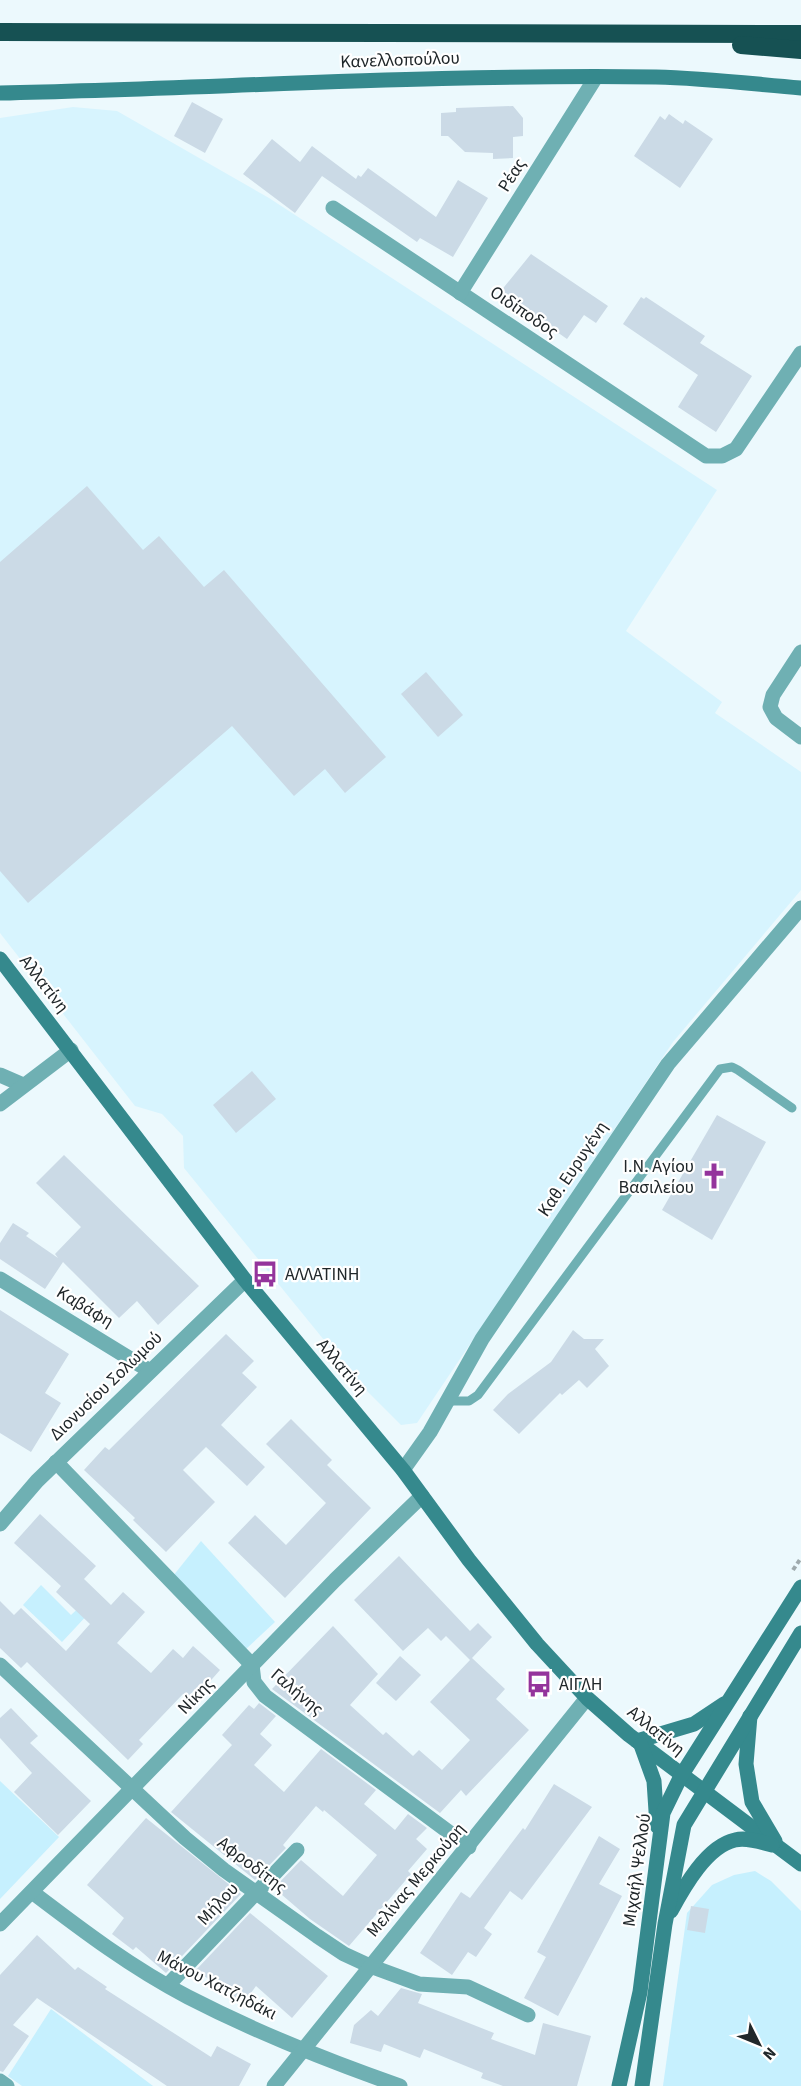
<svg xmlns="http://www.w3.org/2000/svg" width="801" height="2086" viewBox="0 0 801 2086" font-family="'Source Sans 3',sans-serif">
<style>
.built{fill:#d7f4fe}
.green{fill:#c6f0fe}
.building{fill:#cbdae6}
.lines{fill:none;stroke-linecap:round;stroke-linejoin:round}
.path{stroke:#9faaad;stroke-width:4;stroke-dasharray:4.5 3;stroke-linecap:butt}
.lane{stroke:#6fb0b3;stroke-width:9}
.street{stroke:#6fb0b3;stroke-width:15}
.secondary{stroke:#35898d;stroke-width:15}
.highway{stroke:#165153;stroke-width:18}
.labels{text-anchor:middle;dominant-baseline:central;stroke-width:4.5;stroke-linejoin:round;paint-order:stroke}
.street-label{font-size:18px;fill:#20272a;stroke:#fff}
.poi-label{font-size:18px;fill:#20272a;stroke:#fff;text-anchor:start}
</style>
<rect width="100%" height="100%" fill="#ecf9fd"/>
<path class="built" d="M73 107 117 111 269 198 717 490 626 631 722 702 715 713 801 772V890L673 1042 417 1423 401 1425 359 1383 184 1168 183 1136 162 1114 135 1106 0 933V118Z"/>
<g class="green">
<path d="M201 1541 275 1622 245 1650 169 1581Z"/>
<path d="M41 1585 71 1615 83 1604 91 1611 62 1642 23 1605Z"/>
<path d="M0 1781 59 1837 0 1899Z"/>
<path d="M755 1871 771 1881 801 1911V2086H663L687 1913 712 1885 734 1875Z"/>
<path d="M51 2009 153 2086H22L8 2076Z"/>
</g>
<g class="building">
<path d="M192 102 223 119 205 153 174 136Z"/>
<path d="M513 106 523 118V136L513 137V158L493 159V153L465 152 448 136H441V113L456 112V108Z"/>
<path d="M669 114 683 124 685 120 713 139 680 188 634 156 660 116 665 120Z"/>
<path d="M272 139 300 162 312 146 356 179 358 175 361 177 368 168 436 217 458 180 488 198 453 257 420 238 417 242 322 176 295 213 243 174Z"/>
<path d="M531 254 608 306 596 323 584 315 567 339 500 292Z"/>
<path d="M641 297 644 299 646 297 705 336 700 343 752 376 716 432 678 407 698 375 623 324Z"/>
<path d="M87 486 143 550 159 536 204 587 224 570 386 757 345 793 325 769 294 796 232 726 28 903 0 871V562Z"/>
<path d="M426 672 463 715 438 737 401 694Z"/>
<path d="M252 1071 276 1099 236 1133 213 1105Z"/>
<path d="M717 1115 766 1142 712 1240 662 1210Z"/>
<path d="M64 1155 199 1286 158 1325 137 1301 119 1318 63 1262 45 1289 0 1259V1243L13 1223 29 1233 26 1236 58 1258 55 1254 81 1227 36 1183Z"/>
<path d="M0 1310 69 1354 45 1393 61 1403 31 1452 0 1433Z"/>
<path d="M573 1330 584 1339H604L595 1349 609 1366 587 1388 579 1380 562 1395 560 1393 519 1434 493 1410 508 1394 551 1362Z"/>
<path d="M226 1334 254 1361 242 1373 257 1387 221 1425 265 1467 247 1486 206 1447 183 1470 215 1502 166 1552 133 1520 135 1518 84 1470 105 1447 109 1450Z"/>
<path d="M291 1419 332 1460 327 1465 371 1508 285 1598 228 1543 255 1515 286 1545 326 1503 266 1444Z"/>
<path d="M40 1514 96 1566 84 1579 111 1605 123 1592 145 1612 117 1643 151 1673 173 1649 183 1658 193 1646 220 1670 198 1695 193 1691 188 1698 183 1694 139 1740 143 1744 128 1760 27 1662 21 1668 0 1648V1601L14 1615 21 1608 66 1651 90 1624 56 1592 61 1586 14 1543Z"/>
<path d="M399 1556 470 1631 478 1623 492 1637 472 1658 505 1689 496 1699 529 1730 466 1796 461 1790 440 1813 272 1689 333 1626 378 1674 350 1705 383 1735 386 1732 413 1756 419 1750 442 1770 470 1740 430 1702 470 1660 446 1636 441 1641 428 1628 403 1651 354 1600Z"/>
<path d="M400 1656 421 1675 396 1701 376 1683Z"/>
<path d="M259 1703 276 1716 260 1734 272 1745 254 1765 284 1792 321 1749 376 1790 364 1804 395 1830 408 1814 427 1828 416 1839 427 1849 408 1871 411 1874 349 1946 310 1919 274 1888 301 1860 343 1896 377 1855 324 1810 323 1812 316 1806 283 1845 286 1848 255 1880 171 1812 232 1745 222 1735 249 1705 254 1709Z"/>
<path d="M11 1708 38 1736 30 1743 91 1801 58 1835 14 1792 32 1773 0 1738V1718Z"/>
<path d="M554 1784 592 1807 522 1900 510 1891 484 1928 492 1934 476 1957 468 1952 452 1975 420 1953 461 1892 470 1898 523 1828 525 1830Z"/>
<path d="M146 1818 241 1894 166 1973 136 1947 133 1950 112 1934 124 1918 87 1885Z"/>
<path d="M599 1836 620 1849 599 1884 622 1896 558 2016 524 1998 546 1957 537 1952Z"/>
<path d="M691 1906 709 1909 705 1933 687 1930Z"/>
<path d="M250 1913 328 1976 292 2018 256 1986 243 2004 196 1970Z"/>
<path d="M37 1935 75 1970 78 1967 107 1987 105 1989 211 2057 217 2046 251 2064 239 2086H167L37 1998 13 2025 29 2036 3 2072 0 2071V1975Z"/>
<path d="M401 1988 422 1994 418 2003 494 2033 491 2039 535 2055 543 2023 591 2036 577 2086H503L481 2078 483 2073 424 2049 420 2058 384 2044 381 2052 350 2043 354 2025 371 2010 378 2016Z"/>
</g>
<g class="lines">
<path class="path" d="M793 1570 801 1558"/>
<path class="lane" d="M447 1401H469L478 1395 720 1069 732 1067 738 1070 792 1108"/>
<g class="street">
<path d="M333 208 706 456H722L736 449 801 353"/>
<path d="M460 293 596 77"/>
<path d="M801 652 773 695 770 707 776 718 801 737"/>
<path d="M0 1075 23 1085"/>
<path d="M0 1104 71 1050"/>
<path d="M0 1279 150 1371"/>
<path d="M56 1462 252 1665 254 1682 265 1696 469 1847"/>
<path d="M403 1470 430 1432 482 1339 668 1064 801 908"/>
<path d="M0 1524 37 1481 245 1280"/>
<path d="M0 1665 185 1838 224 1870 317 1936 344 1954 370 1966 419 1984 468 1987 528 2015"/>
<path d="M32 1892C82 1930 132 1968 188 1997 256 2032 328 2061 400 2086"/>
<path d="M0 1924 335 1580 422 1496"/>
<path d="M168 1985 297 1850"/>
<path d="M0 2081 7 2086"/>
<path d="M274 2086 587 1698"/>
</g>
<g class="secondary">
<path d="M0 93C219 88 438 74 656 77 704 78 753 84 801 88"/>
<path d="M0 959 245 1280 403 1470 469 1560 537 1644 587 1698 629 1735 801 1864"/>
<path d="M750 1716 746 1764 752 1802 775 1841"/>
<path d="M637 1741 694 1724 724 1704"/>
<path d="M641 1745 654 1781 657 1826"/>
<path d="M671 1911C684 1887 707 1846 735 1840 747 1837 760 1842 772 1845"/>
<path d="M619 2086 640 1992 663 1813 681 1776 801 1587"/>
<path d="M642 2086 665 1924 684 1825 801 1633"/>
</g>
<g class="highway">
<path d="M0 32 801 34"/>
<path d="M741 45 801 50"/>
</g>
</g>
<defs>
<g id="church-bare" transform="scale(2.07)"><path d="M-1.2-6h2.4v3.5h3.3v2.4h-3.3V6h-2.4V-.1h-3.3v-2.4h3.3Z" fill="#94349c" stroke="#fff" stroke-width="2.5" paint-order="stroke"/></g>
<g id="bus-bare" transform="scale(2.07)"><path d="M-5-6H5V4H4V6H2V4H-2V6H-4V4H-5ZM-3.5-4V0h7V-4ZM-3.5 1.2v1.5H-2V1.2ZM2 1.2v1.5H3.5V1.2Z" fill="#94349c" stroke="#fff" stroke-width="2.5" paint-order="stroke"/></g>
</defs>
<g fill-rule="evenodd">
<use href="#church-bare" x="714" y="1176"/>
<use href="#bus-bare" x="265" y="1274"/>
<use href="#bus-bare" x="539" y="1684"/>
</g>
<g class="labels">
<g class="street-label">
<text transform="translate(400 60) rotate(-2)">Κανελλοπούλου</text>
<text transform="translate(512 175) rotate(-58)">Ρέας</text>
<text transform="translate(524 312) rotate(34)">Οιδίποδος</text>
<text transform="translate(44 984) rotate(52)">Αλλατίνη</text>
<text transform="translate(573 1169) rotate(-56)">Καθ. Ευρυγένη</text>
<text transform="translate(85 1307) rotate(31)">Καβάφη</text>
<text transform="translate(342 1367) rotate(50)">Αλλατίνη</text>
<text transform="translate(106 1386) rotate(-44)">Διονυσίου Σολωμού</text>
<text transform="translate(297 1692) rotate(40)">Γαλήνης</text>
<text transform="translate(196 1696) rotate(-46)">Νίκης</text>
<text transform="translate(656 1731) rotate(39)">Αλλατίνη</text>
<text transform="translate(252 1865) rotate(37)">Αφροδίτης</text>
<text transform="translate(637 1870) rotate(-82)">Μιχαήλ Ψελλού</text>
<text transform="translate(416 1880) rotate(-50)">Μελίνας Μερκούρη</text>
<text transform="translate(218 1904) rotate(-47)">Μήλου</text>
<text transform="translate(217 1985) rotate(27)">Μάνου Χατζηδάκι</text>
</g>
<g class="poi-label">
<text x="694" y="1166" text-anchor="end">Ι.Ν. Αγίου<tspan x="694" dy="21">Βασιλείου</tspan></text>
<text x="285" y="1274">ΑΛΛΑΤΙΝΗ</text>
<text x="559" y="1684">ΑΙΓΛΗ</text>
</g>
</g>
<g transform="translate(759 2044) rotate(133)" stroke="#ffffff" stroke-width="4.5" paint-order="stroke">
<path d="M0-4.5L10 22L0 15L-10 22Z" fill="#20272a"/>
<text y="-9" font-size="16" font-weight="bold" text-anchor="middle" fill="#20272a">N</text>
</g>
</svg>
